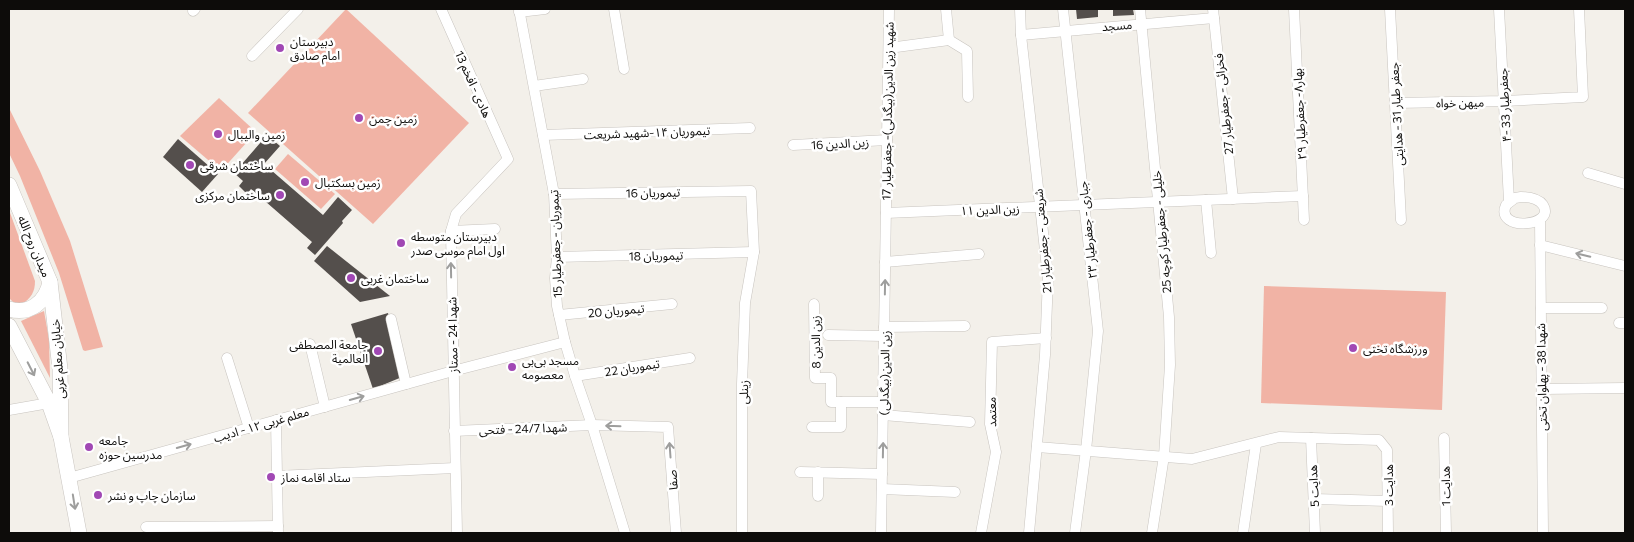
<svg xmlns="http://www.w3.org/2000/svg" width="1634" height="542" viewBox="0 0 1634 542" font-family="Commissioner,'Noto Sans Arabic',sans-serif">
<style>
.green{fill:#f1b3a5}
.building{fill:#544f4c}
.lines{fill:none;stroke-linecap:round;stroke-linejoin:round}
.street-casing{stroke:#c8c4bf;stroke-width:11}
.secondary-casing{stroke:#c8c4bf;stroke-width:16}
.street{stroke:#fff;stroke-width:10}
.secondary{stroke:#fff;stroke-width:15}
.oneway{stroke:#9e9e9d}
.poi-dot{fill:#a148b4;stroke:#fff;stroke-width:2}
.labels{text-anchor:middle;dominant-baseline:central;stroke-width:5;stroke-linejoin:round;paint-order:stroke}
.street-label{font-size:12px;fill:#0d0c0a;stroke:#fff}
.poi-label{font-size:12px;fill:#0d0c0a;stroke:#fff;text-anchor:start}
</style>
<rect width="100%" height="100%" fill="#f3f0ea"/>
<g class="green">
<path d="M346 9 469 123 373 224 248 113Z"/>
<path d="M219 98 256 132 221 171 180 136Z"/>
<path d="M9 108 40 171 70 241 103 347 85 351 83 350 59 273 20 176 9 153Z"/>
<path d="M288 154 335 194 321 209 275 169Z"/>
<path d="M9 210 35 281C35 292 31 298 22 304L14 303 9 298Z"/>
<path d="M1264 286 1446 292 1442 410 1261 403Z"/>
<path d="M44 311 49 339 50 378 21 321Z"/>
</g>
<g class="building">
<path d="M1076 9H1098V17L1077 19Z"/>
<path d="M1113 9H1133L1134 15 1113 16Z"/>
<path d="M267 135 280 146 264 164 323 215 338 197 352 210 342 221 343 223 315 255 307 248 312 242 251 189 247 194 239 186 243 181 234 173Z"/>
<path d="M178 139 218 174 202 192 163 157Z"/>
<path d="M327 246 390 296 360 302 314 261Z"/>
<path d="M388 313 402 377 373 389 351 324Z"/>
</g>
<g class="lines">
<g class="street-casing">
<g id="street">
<path d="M441 9 508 159 456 214 451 231 457 533"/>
<path d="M519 9 554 194 557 257 555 278 557 306 565 342 575 376 592 425 625 533"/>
<path d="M614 9 624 69"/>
<path d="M946 9 949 40"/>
<path d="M1020 9 1021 35 1048 277 1045 355 1029 533"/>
<path d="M1063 9 1098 331 1086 450 1075 533"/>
<path d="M1140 9 1169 317 1170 365 1164 456 1152 533"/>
<path d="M1213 9 1233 199"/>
<path d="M1294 9 1304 220"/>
<path d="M1390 9 1401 220"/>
<path d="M1499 9 1509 201"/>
<path d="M193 11 195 9"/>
<path d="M519 12 545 9"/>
<path d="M1021 35 1214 18"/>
<path d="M889 48 949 40 967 51 968 97"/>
<path d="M252 56 298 9"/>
<path d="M534 86 583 79"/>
<path d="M1396 103 1504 101 1583 97 1579 9"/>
<path d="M543 135 750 128"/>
<path d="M793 145 887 140"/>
<path d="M1588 173 1625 184"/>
<path d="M554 194 751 191 754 252 745 303 742 384V533"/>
<path d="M1521 197C1528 197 1538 198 1543 205 1557 227 1494 232 1506 205L1515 198Z"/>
<path d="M1206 200 1211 253"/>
<path d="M886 213 1303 196"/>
<path d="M1540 220 1543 533"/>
<path d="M451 231 495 229"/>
<path d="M1540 245 1625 266"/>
<path d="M557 257 754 252"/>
<path d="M885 262 979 254"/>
<path d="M814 304 815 378H831V402H883"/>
<path d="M1541 308H1602"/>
<path d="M559 315 672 304"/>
<path d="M391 319 406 384"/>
<path d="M1619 323H1625"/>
<path d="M884 327 965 326"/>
<path d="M828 335 884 336"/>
<path d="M310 344 325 407"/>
<path d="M227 358 249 428"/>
<path d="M575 376 690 358"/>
<path d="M1542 389 1625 388"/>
<path d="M9 410 49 403"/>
<path d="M883 415 970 422"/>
<path d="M276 420 278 533"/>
<path d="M812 427H841V402"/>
<path d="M454 431 592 425 668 427 676 533"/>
<path d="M1311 438 1315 533"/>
<path d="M1444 438 1446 533"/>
<path d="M1037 447 1192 459 1279 437 1379 440 1387 450 1388 533"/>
<path d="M800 472 882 474"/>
<path d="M276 476 455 468"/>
<path d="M69 478 453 371 565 342"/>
<path d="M882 489 955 492"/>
<path d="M818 496V472"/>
<path d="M1314 499 1388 501"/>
<path d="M146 527 278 526"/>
<path d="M881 533 889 9"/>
<path d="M981 533 996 452 990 424 992 342 1046 338"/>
<path d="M1243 533 1256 444"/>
</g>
</g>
<g class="secondary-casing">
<g id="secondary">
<path d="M9 185 50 282C46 302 30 315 9 309"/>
<path d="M9 326 49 403 61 437 60 369 50 282"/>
<path d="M61 437 79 533"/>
</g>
</g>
<use href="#street" class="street"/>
<use href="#secondary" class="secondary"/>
</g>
<defs><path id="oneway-shaft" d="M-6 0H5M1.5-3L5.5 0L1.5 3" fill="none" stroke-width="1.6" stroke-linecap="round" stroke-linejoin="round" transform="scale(1.25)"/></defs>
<g class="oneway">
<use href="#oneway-shaft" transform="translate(1583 255) rotate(-166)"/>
<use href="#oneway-shaft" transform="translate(451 270) rotate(-91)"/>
<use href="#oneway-shaft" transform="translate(885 287) rotate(-89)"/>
<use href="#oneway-shaft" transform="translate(31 369) rotate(63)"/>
<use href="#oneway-shaft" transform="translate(357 398) rotate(-16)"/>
<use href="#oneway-shaft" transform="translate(613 426) rotate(-178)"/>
<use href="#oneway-shaft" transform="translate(184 446) rotate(-16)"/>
<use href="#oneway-shaft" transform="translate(670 450) rotate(-94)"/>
<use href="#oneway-shaft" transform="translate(883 450) rotate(-89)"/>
<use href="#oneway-shaft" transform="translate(74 502) rotate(81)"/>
</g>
<g class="poi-dot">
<circle cx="280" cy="48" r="5"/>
<circle cx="359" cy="118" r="5"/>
<circle cx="218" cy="134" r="5"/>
<circle cx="190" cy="165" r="5"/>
<circle cx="305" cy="182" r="5"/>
<circle cx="280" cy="195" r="5"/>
<circle cx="401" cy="243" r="5"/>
<circle cx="351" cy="278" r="5"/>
<circle cx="1353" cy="348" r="5"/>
<circle cx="378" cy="351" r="5"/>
<circle cx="512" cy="367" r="5"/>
<circle cx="89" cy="447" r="5"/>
<circle cx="271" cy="477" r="5"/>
<circle cx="98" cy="495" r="5"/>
</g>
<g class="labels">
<g class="street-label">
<text transform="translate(1117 25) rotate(-5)">مسجد</text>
<text transform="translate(474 84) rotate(66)">هادی - افخم 13</text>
<text transform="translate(1460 102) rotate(-1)">میهن خواه</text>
<text transform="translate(1223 104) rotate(-96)">فخرائی - جعفرطیار 27</text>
<text transform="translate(1504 105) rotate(-93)">۴- جعفرطیار 33</text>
<text transform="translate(887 111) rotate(-89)">شهید زین الدین(بیگدلی)- جعفرطیار 17</text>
<text transform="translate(1299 114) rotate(-93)">بهار۸- جعفرطیار ۲۹</text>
<text transform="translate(1396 114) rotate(-93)">جعفر طیار 31 - هدایتی</text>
<text transform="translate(647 132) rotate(-2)">تیموریان ۱۴-شهید شریعت</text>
<text transform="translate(840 143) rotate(-3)">زین الدین 16</text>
<text transform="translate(653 192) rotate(-1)">تیموریان 16</text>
<text transform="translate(990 209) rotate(-2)">زین الدین ۱۱</text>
<text transform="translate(1087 230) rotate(-96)">جباری - جعفرطیار ۲۳</text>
<text transform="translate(1161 232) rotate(-95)">خلیلی - جعفرطیار کوچه 25</text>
<text transform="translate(1042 241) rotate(-95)">شریعتی - جعفرطیار 21</text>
<text transform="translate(555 244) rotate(-92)">تیموریان - جعفرطیار 15</text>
<text transform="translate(35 246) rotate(67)">میدان روح الله</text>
<text transform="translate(656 255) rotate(-1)">تیموریان 18</text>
<text transform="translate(616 310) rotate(-5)">تیموریان 20</text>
<text transform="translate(452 335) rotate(-91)">شهدا 24 - ممتاز</text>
<text transform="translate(815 342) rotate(-91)">زین الدین 8</text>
<text transform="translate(57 359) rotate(-94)">خیابان معلم غربی</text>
<text transform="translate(632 367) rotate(-9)">تیموریان 22</text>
<text transform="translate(884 373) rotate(-89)">زین الدین(بیگدلی)</text>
<text transform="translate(1541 377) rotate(-91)">شهدا 38 - پهلوان تختی</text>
<text transform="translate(743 392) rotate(-89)">زینلی</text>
<text transform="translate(991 412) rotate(-91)">معتمد</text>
<text transform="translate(261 424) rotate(-16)">معلم غربی ۱۲ - ادیب</text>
<text transform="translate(523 428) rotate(-2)">شهدا 24/7 - فتحی</text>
<text transform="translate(672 480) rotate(-94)">صفا</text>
<text transform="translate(1388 485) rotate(-90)">هدایت 3</text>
<text transform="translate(1313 486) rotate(-93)">هدایت 5</text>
<text transform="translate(1445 486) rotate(-91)">هدایت 1</text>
</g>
<g class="poi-label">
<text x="290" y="41">دبیرستان<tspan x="290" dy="14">امام صادق</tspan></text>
<text x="369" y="118">زمین چمن</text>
<text x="228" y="134">زمین والیبال</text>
<text x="200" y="165">ساختمان شرقی</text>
<text x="315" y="182">زمین بسکتبال</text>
<text x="270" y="195" text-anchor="end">ساختمان مرکزی</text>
<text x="411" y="236">دبیرستان متوسطه<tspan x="411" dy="14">اول امام موسی صدر</tspan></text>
<text x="361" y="278">ساختمان غربی</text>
<text x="368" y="344" text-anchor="end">جامعة المصطفی<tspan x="368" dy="14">العالمیة</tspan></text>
<text x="1363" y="348">ورزشگاه تختی</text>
<text x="522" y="360">مسجد بی‌بی<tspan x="522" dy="14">معصومه</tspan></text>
<text x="99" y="440">جامعه<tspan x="99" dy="14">مدرسین حوزه</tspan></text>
<text x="281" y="477">ستاد اقامه نماز</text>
<text x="108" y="495">سازمان چاپ و نشر</text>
</g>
</g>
<rect width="1634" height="542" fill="none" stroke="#0d0c0a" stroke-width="20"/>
</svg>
